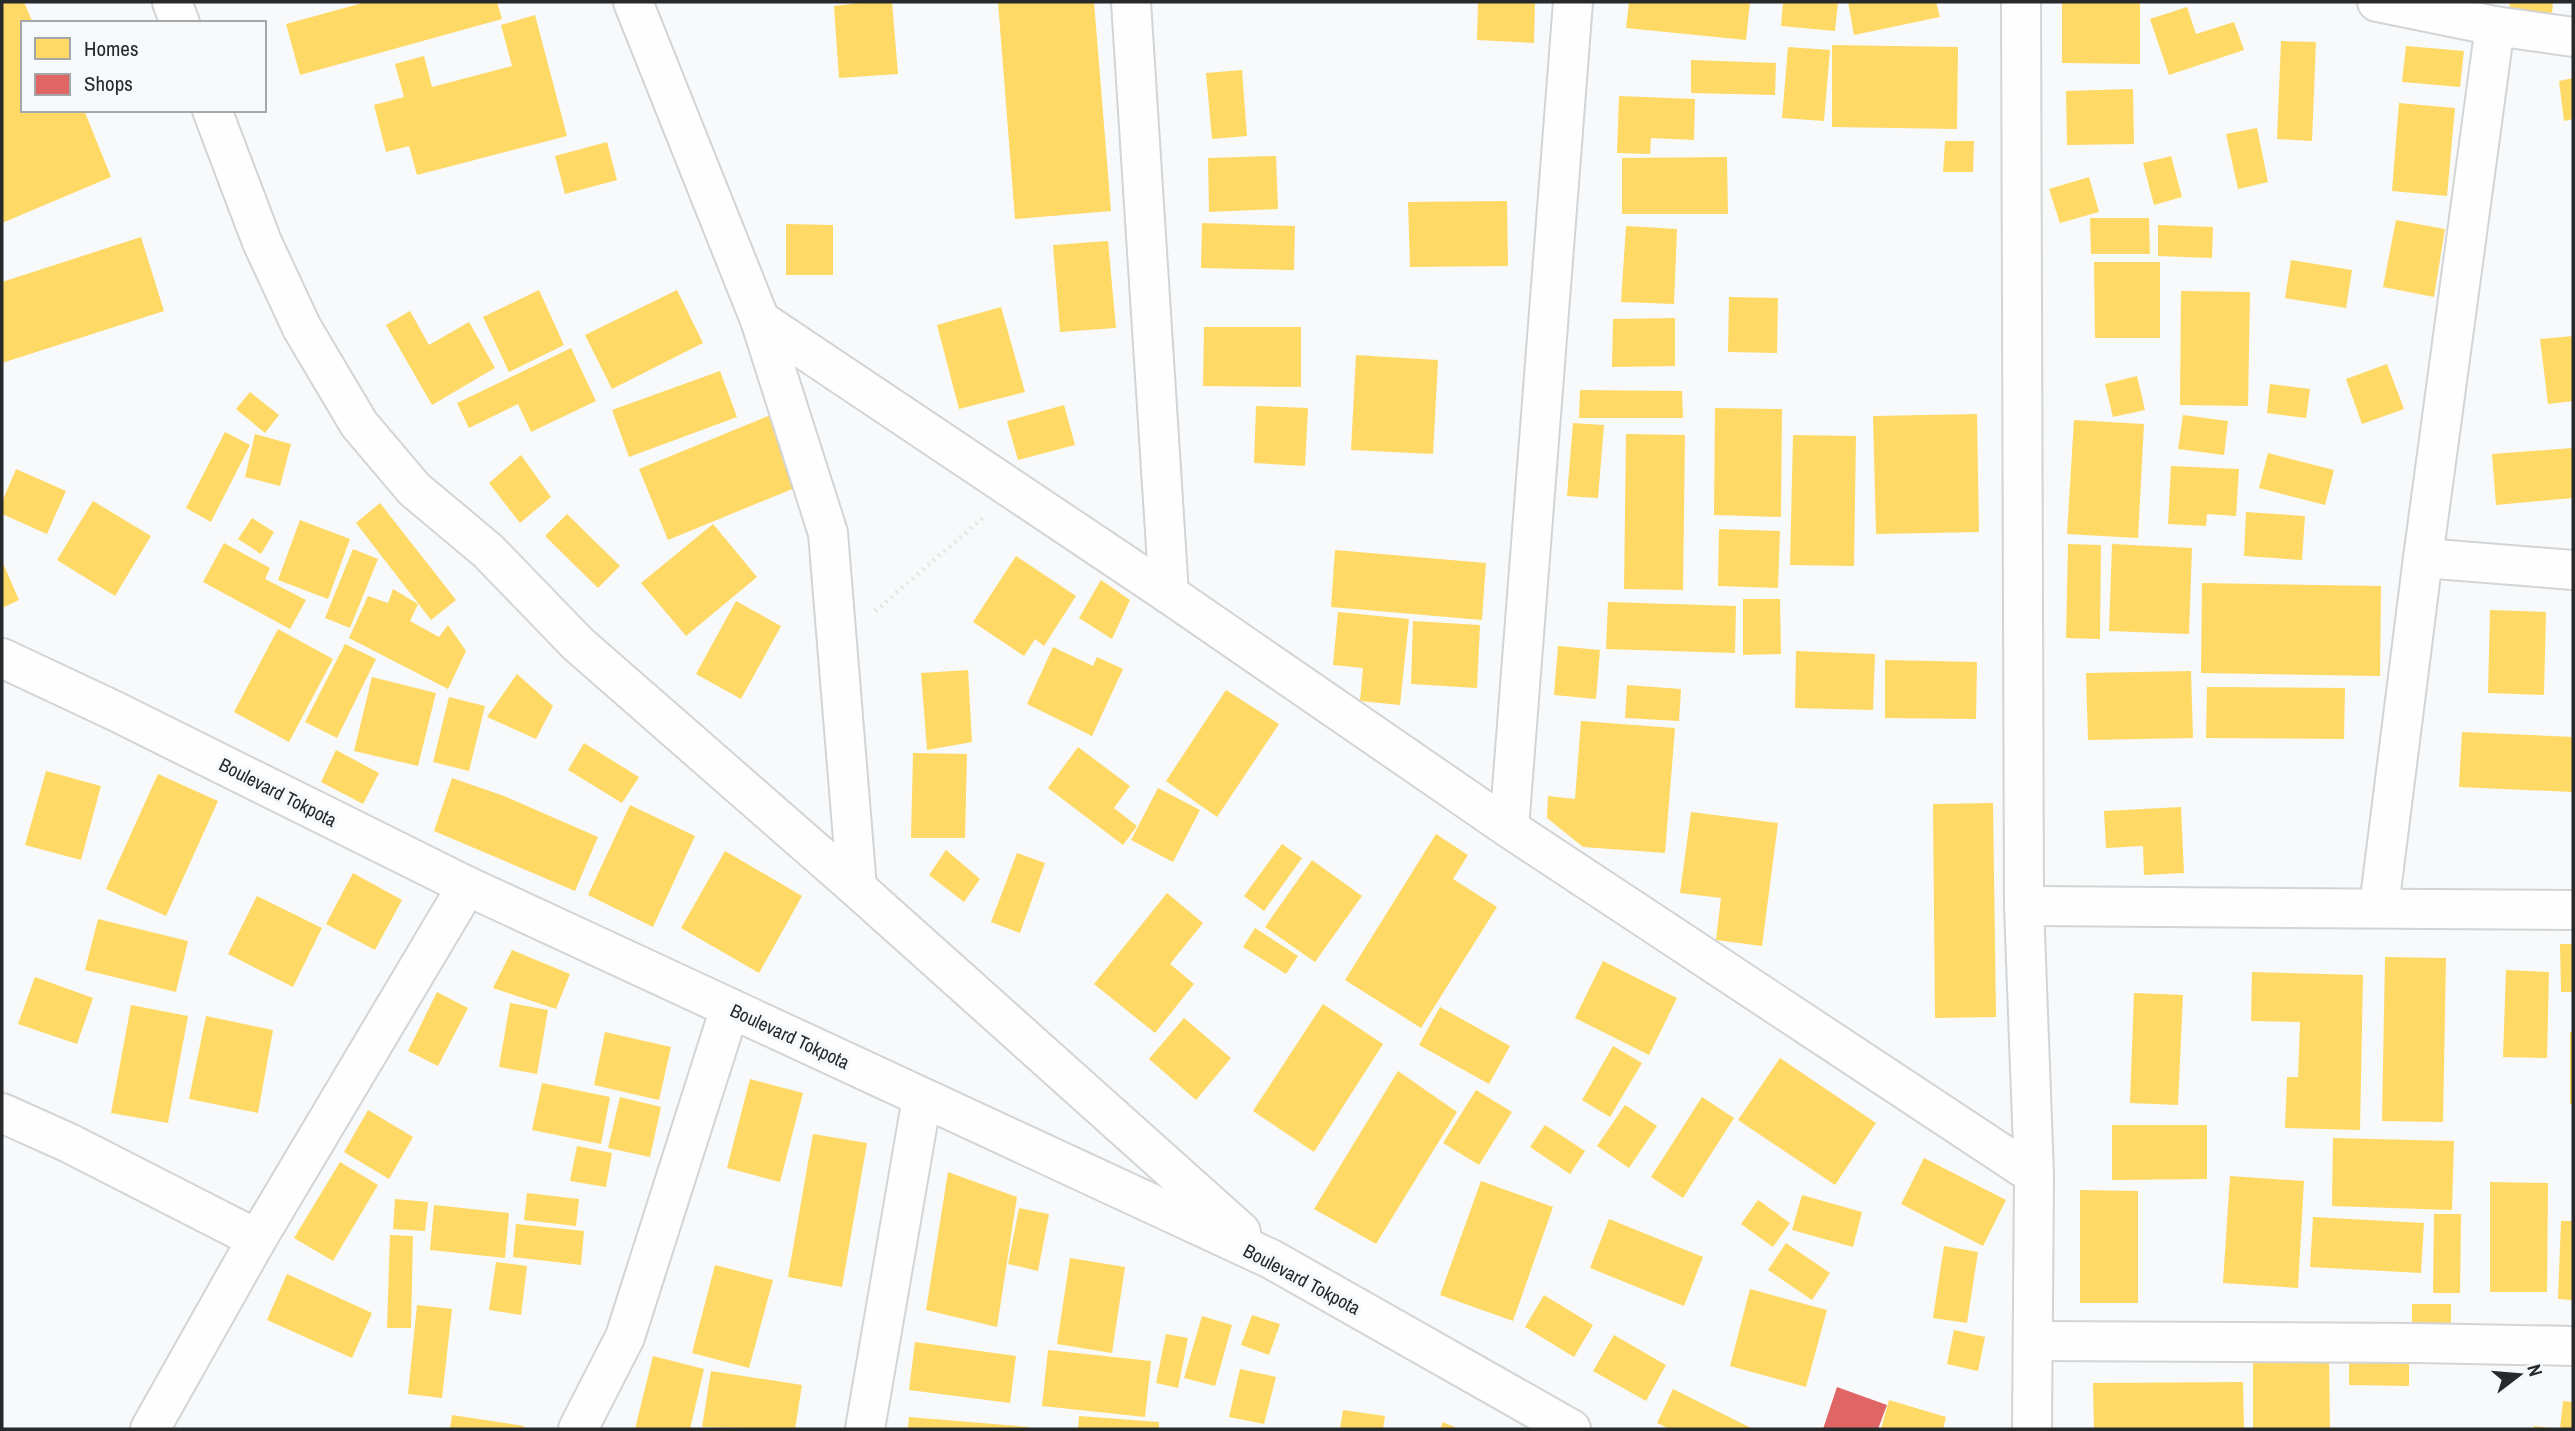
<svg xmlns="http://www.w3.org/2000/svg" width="2575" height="1431" viewBox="0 0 2575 1431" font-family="'Archivo Narrow',sans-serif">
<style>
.homes{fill:#ffd966}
.shops{fill:#e06666}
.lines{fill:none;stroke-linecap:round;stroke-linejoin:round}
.minor-casing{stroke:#d2d4d5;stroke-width:42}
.tertiary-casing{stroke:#d2d4d5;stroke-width:42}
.path{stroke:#e4e5e5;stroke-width:4.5;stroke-dasharray:2 5;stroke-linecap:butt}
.minor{stroke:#fefefe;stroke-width:38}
.tertiary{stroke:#fefefe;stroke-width:38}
.labels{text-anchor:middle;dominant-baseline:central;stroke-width:7;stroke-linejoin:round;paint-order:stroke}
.street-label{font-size:19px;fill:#28292a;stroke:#f6f9fc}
</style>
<rect width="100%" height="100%" fill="#f7f9fb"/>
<g class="homes">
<path d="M2 2H24L33 23H23V110H84L111 177 2 223Z"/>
<path d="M366 2H497L502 19 300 75 286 24Z"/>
<path d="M869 2H892L898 74 839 78 834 6Z"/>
<path d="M998 2H1094L1111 211 1015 219Z"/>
<path d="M1478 2H1535L1534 43 1477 40Z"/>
<path d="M1629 2H1750L1746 40 1626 28Z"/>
<path d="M1783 2H1838L1835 31 1781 26Z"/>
<path d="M1848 2H1936L1940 17 1854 35Z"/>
<path d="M2062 2H2140V64L2062 63Z"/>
<path d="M2510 2H2553L2552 13 2509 10Z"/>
<path d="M2187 7 2196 34 2234 22 2244 50 2169 75 2150 19Z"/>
<path d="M535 15 567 136 417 175 409 146 386 152 374 105 404 97 395 64 424 56 432 87 512 66 501 25Z"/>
<path d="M2281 41 2316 42 2312 141 2277 139Z"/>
<path d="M1832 45 1958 47 1957 129 1832 127Z"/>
<path d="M2406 46 2464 51 2460 87 2402 82Z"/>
<path d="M1788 47 1830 50 1824 121 1782 118Z"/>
<path d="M1691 60 1776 63 1775 95 1691 93Z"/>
<path d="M1242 70 1247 136 1212 139 1206 73Z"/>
<path d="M2573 78V119L2564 121 2559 81Z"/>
<path d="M2133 89 2134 144 2067 145 2066 91Z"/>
<path d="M1619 96 1695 99 1694 140 1651 138 1650 154 1617 153Z"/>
<path d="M2399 103 2455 108 2447 196 2392 191Z"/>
<path d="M2257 128 2268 182 2238 189 2226 134Z"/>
<path d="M1945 141H1974L1973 172H1943Z"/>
<path d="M607 142 617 180 565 194 555 156Z"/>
<path d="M1276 156 1278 209 1209 212 1208 158Z"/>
<path d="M2171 156 2182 197 2154 205 2143 163Z"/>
<path d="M1727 157 1728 214H1622V158Z"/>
<path d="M2089 177 2099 212 2060 223 2049 189Z"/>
<path d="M1507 201 1508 266 1410 267 1408 202Z"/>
<path d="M2090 218H2149L2150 254H2091Z"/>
<path d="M2396 220 2445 229 2434 297 2383 287Z"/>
<path d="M1202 223 1295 226 1294 270 1201 268Z"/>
<path d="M786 224 833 225V275H786Z"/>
<path d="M2158 225 2213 227 2212 258 2158 256Z"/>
<path d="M1626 226 1677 229 1674 304 1621 302Z"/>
<path d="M141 237 164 311 2 363V282Z"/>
<path d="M1108 241 1116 328 1060 332 1053 245Z"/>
<path d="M2291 260 2352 270 2346 308 2285 298Z"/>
<path d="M2094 262H2160V338H2095Z"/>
<path d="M539 290 564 345 509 372 483 317Z"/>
<path d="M677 290 703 343 612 389 585 335Z"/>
<path d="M2181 291 2250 292 2248 406 2180 405Z"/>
<path d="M1729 297 1778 298 1777 353 1728 352Z"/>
<path d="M1001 307 1025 392 959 409 937 325Z"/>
<path d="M410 311 429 345 469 322 495 368 432 405 386 325Z"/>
<path d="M1675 318V366L1612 367 1613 319Z"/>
<path d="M1204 327H1301V387L1203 386Z"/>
<path d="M2573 336V401L2548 404 2540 339Z"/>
<path d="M571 348 596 401 531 432 518 404 469 428 457 403Z"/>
<path d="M1356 355 1438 360 1433 454 1351 450Z"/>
<path d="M2387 364 2404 409 2362 424 2346 379Z"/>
<path d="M720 371 737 417 629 457 612 410Z"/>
<path d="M2137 376 2145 410 2113 417 2105 384Z"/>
<path d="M2270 384 2310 389 2306 418 2267 413Z"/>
<path d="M1580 390 1682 391 1683 418H1579Z"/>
<path d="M250 392 279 415 265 433 236 409Z"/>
<path d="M1064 405 1075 445 1018 460 1007 421Z"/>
<path d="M1256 406 1308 408 1305 466 1254 463Z"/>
<path d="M1715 408 1782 409 1781 517 1714 515Z"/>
<path d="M773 414 802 485 668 540 639 469Z"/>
<path d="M1977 414 1979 532 1876 534 1873 416Z"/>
<path d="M2183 415 2228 421 2224 455 2178 449Z"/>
<path d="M2074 420 2144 424 2138 538 2067 534Z"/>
<path d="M1573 423 1604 425 1598 498 1567 496Z"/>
<path d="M225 432 250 445 211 522 186 508Z"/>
<path d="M255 434 291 444 280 486 245 477Z"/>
<path d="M1626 434 1685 435 1683 590 1624 589Z"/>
<path d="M1793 435 1856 436 1854 566 1790 565Z"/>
<path d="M2573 448V498L2496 505 2492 454Z"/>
<path d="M2268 453 2334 470 2325 505 2259 488Z"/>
<path d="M521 455 551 497 520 523 489 483Z"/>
<path d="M2171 466 2239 469 2236 516 2207 514 2206 526 2168 524Z"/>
<path d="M16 469 66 491 47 534 2 514V502Z"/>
<path d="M93 501 151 536 115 596 57 560Z"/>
<path d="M380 503 456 600 431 620 356 523Z"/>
<path d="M2246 512 2305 516 2302 560 2244 556Z"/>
<path d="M567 514 620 566 598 588 545 536Z"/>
<path d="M252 518 274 532 261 554 238 539Z"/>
<path d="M300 520 350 539 328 599 278 580Z"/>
<path d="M713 524 757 577 686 636 641 583Z"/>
<path d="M1719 529 1780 531 1778 588 1718 586Z"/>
<path d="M224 543 270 568 265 579 306 600 290 629 203 582Z"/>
<path d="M2068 544 2101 545 2100 639 2066 638Z"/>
<path d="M2112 544 2192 548 2189 634 2109 631Z"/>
<path d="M353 549 378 559 350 628 325 618Z"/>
<path d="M1335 550 1486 563 1482 620 1331 607Z"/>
<path d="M1016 556 1076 596 1044 646 1035 639 1024 656 973 622Z"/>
<path d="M2 561 19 600 2 608Z"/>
<path d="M1101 580 1130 600 1112 639 1079 618Z"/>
<path d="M2202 583 2381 586 2380 676 2201 673Z"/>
<path d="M393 589 418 604 410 621 439 637 448 625 466 651 448 689 349 638 368 596 388 603Z"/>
<path d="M1743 599H1780L1781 654 1743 655Z"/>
<path d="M736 601 781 626 741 699 696 674Z"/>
<path d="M1608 602 1736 606 1735 653 1606 649Z"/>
<path d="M2490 610 2546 612 2544 695 2488 693Z"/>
<path d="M1338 612 1409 619 1400 705 1360 701 1363 668 1333 665Z"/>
<path d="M1413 621 1480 625 1477 688 1411 684Z"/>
<path d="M278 629 333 659 289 742 234 712Z"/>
<path d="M345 644 376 659 337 738 305 722Z"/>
<path d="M1558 646 1600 650 1596 699 1554 695Z"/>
<path d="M1053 647 1093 666 1097 657 1123 669 1092 736 1027 704Z"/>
<path d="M1796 651 1875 654 1873 710 1795 708Z"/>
<path d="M1885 660 1977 662 1976 719 1885 718Z"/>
<path d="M968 670 972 742 927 750 921 673Z"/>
<path d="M2191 671 2193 738 2088 740 2086 673Z"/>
<path d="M517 674 553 706 536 739 487 717Z"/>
<path d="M372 677 436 693 418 766 354 751Z"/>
<path d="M1627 685 1681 689 1679 721 1625 718Z"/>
<path d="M2207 687 2345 688 2344 739 2206 738Z"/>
<path d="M1226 690 1279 724 1217 817 1166 781Z"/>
<path d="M449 697 485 706 469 771 433 762Z"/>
<path d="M1581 721 1675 728 1665 853 1583 847 1547 818 1548 796 1575 799Z"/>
<path d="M2462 732 2573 737V792L2459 787Z"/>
<path d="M584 743 639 777 622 803 568 770Z"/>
<path d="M1078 747 1130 786 1114 808 1137 826 1123 845 1048 788Z"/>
<path d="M336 750 379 773 363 804 321 782Z"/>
<path d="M913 753 967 754 965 838H911Z"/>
<path d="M46 771 101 786 81 860 25 845Z"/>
<path d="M158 774 218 801 166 916 106 889Z"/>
<path d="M452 778 504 796 598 837 575 891 434 831Z"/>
<path d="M1158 788 1200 810 1173 862 1131 840Z"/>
<path d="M1993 803 1996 1017 1935 1018 1933 804Z"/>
<path d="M630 805 695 836 653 927 588 895Z"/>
<path d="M2181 807 2184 873 2144 875 2143 846 2106 848 2104 811Z"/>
<path d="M1691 812 1778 823 1762 946 1716 940 1721 898 1680 893Z"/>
<path d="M1436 834 1468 855 1453 879 1497 907 1421 1028 1345 980Z"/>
<path d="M1282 844 1302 858 1264 911 1244 896Z"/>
<path d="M946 850 980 879 964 902 929 875Z"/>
<path d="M725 851 802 896 759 973 681 928Z"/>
<path d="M1017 853 1045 863 1020 933 991 922Z"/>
<path d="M1312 860 1362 896 1315 962 1265 927Z"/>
<path d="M353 873 402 900 375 950 326 924Z"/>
<path d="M1167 893 1203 923 1170 964 1194 984 1155 1033 1094 984Z"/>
<path d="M257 896 322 928 293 987 228 954Z"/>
<path d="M98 919 188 941 176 992 85 970Z"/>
<path d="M1255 928 1298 956 1286 974 1243 947Z"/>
<path d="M2560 944H2573V992H2561Z"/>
<path d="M512 950 570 974 556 1009 493 988Z"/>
<path d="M2385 957 2446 958 2443 1122 2382 1121Z"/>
<path d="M1603 961 1677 998 1649 1055 1575 1018Z"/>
<path d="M2506 970 2549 972 2547 1058 2503 1057Z"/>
<path d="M2252 972 2363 975 2360 1130 2285 1128 2287 1077H2298L2300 1022 2251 1021Z"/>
<path d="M35 977 93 998 77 1044 18 1024Z"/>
<path d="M437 992 468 1008 438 1066 408 1051Z"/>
<path d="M2134 993 2183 995 2178 1105 2130 1103Z"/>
<path d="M510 1003 548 1010 537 1074 499 1067Z"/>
<path d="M1323 1004 1383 1044 1314 1152 1253 1111Z"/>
<path d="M131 1005 188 1016 168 1123 111 1113Z"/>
<path d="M1440 1007 1510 1046 1489 1084 1419 1045Z"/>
<path d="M206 1016 273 1030 258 1113 189 1099Z"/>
<path d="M1184 1018 1231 1058 1196 1100 1149 1059Z"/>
<path d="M605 1032 671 1047 659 1100 594 1085Z"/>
<rect x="2570" y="1032" width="3" height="72"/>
<path d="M1613 1046 1642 1063 1610 1117 1582 1100Z"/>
<path d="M1780 1058 1876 1123 1835 1185 1738 1120Z"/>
<path d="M1398 1071 1457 1112 1376 1244 1314 1209Z"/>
<path d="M750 1079 803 1093 780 1182 727 1168Z"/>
<path d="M542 1083 610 1097 601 1144 532 1130Z"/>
<path d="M1476 1090 1512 1112 1479 1165 1443 1143Z"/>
<path d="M620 1097 661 1107 650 1157 608 1148Z"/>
<path d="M1702 1097 1734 1118 1683 1198 1651 1177Z"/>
<path d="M1625 1105 1657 1126 1629 1168 1597 1146Z"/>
<path d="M368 1110 413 1137 389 1179 344 1152Z"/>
<path d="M1545 1125 1585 1151 1570 1174 1530 1147Z"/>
<path d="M2112 1125H2207V1179L2112 1180Z"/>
<path d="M813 1134 867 1143 842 1287 788 1277Z"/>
<path d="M2333 1138 2454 1141 2452 1210 2332 1206Z"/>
<path d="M577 1146 612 1153 606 1187 570 1181Z"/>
<path d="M1924 1158 2006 1200 1983 1246 1901 1204Z"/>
<path d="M340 1162 378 1185 333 1261 294 1238Z"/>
<path d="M948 1172 1017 1197 997 1327 926 1310Z"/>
<path d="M2230 1176 2304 1181 2298 1288 2223 1283Z"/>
<path d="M1481 1181 1553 1207 1513 1321 1440 1295Z"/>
<path d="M2490 1182 2548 1183 2547 1292H2490Z"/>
<path d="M2080 1190 2138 1191V1303H2080Z"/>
<path d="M527 1193 579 1199 576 1226 524 1220Z"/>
<path d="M1802 1195 1862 1212 1853 1247 1792 1230Z"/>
<path d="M395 1199 428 1202 425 1231 393 1229Z"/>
<path d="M1758 1200 1790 1223 1773 1247 1741 1224Z"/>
<path d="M434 1205 509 1213 505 1258 430 1250Z"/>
<path d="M1019 1208 1049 1214 1038 1271 1008 1264Z"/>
<path d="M2434 1214H2461L2460 1293H2433Z"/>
<path d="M2313 1217 2424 1223 2421 1273 2310 1267Z"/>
<path d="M1609 1219 1703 1257 1684 1306 1590 1268Z"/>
<path d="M2561 1221H2573V1300L2558 1299Z"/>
<path d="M516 1224 584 1231 581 1265 513 1257Z"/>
<path d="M390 1235 413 1236 411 1328H387Z"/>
<path d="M1786 1243 1830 1273 1812 1300 1768 1270Z"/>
<path d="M1944 1246 1978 1252 1967 1323 1933 1318Z"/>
<path d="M1070 1258 1125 1267 1112 1353 1057 1344Z"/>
<path d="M496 1262 527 1266 521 1315 489 1310Z"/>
<path d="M715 1265 773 1280 749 1368 692 1353Z"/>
<path d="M287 1274 372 1313 352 1358 267 1320Z"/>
<path d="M1750 1289 1827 1310 1806 1387 1730 1366Z"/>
<path d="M1544 1295 1593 1325 1574 1357 1525 1327Z"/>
<path d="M2412 1304H2451V1342L2412 1340Z"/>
<path d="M417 1305 452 1309 442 1398 408 1394Z"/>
<path d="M1252 1315 1280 1324 1269 1355 1241 1345Z"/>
<path d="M1202 1316 1232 1325 1215 1386 1184 1378Z"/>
<path d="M1954 1330 1985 1337 1978 1371 1947 1364Z"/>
<path d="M1166 1334 1188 1338 1178 1388 1156 1383Z"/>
<path d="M1614 1335 1666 1365 1646 1401 1593 1371Z"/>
<path d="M915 1342 1016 1356 1010 1403 909 1390Z"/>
<path d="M1048 1350 1151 1361 1145 1417 1042 1406Z"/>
<path d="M653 1356 704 1369 690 1429H635Z"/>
<path d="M2253 1356H2329L2330 1429H2253Z"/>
<path d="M2349 1358 2409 1360V1386L2349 1385Z"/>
<path d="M1240 1369 1276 1377 1264 1424 1229 1417Z"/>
<path d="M711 1371 802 1385 795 1429 702 1427Z"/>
<path d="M2243 1382 2244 1429H2094L2093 1383Z"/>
<path d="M1673 1389 1753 1429H1670L1657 1423Z"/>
<path d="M1889 1400 1946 1417 1943 1429H1881Z"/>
<path d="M2563 1401 2573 1402V1429H2560Z"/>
<path d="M1343 1410 1385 1416 1383 1429H1340Z"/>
<path d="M452 1415 524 1426 523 1429H450Z"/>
<path d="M1079 1416 1159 1422V1429H1078Z"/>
<path d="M909 1417 1029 1427V1429H908Z"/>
<path d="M1443 1422 1459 1429H1440Z"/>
<path d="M2534 1426 2551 1428V1429H2534Z"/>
</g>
<path class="shops" d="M1837 1387 1887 1405 1878 1429H1823Z"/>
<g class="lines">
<g class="minor-casing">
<g id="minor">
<path d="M633 2 760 320 828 533 857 888"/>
<path d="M1131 2 1169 594"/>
<path d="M2021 2 2024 906 2034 1175 2032 1429"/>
<path d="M2377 2 2495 26 2573 37"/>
<path d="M760 320 1169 594 1509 828 2034 1175"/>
<path d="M2423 558 2573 570"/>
<path d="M1509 828 1573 2"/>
<path d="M2024 906 2573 910"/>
<path d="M2379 907 2423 558 2495 26"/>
<path d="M2 1113 69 1143 257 1239"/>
<path d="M2033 1341 2416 1343 2573 1346"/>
<path d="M150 1429 257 1239 467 886"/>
<path d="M578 1429 625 1337 730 1008"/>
<path d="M865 1429 922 1098"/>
</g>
</g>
<g class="tertiary-casing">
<g id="tertiary">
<path d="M172 2 180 23"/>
<path d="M212 110 262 242 302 328 359 424 414 489 488 551 578 644 857 888 1241 1232"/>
<path d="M2 658 115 711 467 886 1271 1259 1571 1429"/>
</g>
</g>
<path class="path" d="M875 611 985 516"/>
<use href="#minor" class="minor"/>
<use href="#tertiary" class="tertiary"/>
</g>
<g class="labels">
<g class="street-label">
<text transform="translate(278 792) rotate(27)">Boulevard Tokpota</text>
<text transform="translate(790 1036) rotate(25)">Boulevard Tokpota</text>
<text transform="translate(1302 1279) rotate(28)">Boulevard Tokpota</text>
</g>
</g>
<rect width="2575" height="1431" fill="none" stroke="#28292a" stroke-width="7"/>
<rect x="21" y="21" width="245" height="91" fill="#f6f9fc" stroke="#a4a6a8" stroke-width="2"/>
<rect x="35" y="38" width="35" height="21" fill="#ffd966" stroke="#a4a6a8" stroke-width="2"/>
<text x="84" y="56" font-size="21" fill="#28292a">Homes</text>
<rect x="35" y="74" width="35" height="21" fill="#e06666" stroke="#a4a6a8" stroke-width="2"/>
<text x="84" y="91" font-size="21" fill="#28292a">Shops</text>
<g transform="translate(2519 1375) rotate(74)" stroke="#f6f9fc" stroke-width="5" paint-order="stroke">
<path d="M0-5L12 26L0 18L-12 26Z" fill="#28292a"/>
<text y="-10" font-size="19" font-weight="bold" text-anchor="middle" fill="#28292a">N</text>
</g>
</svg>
